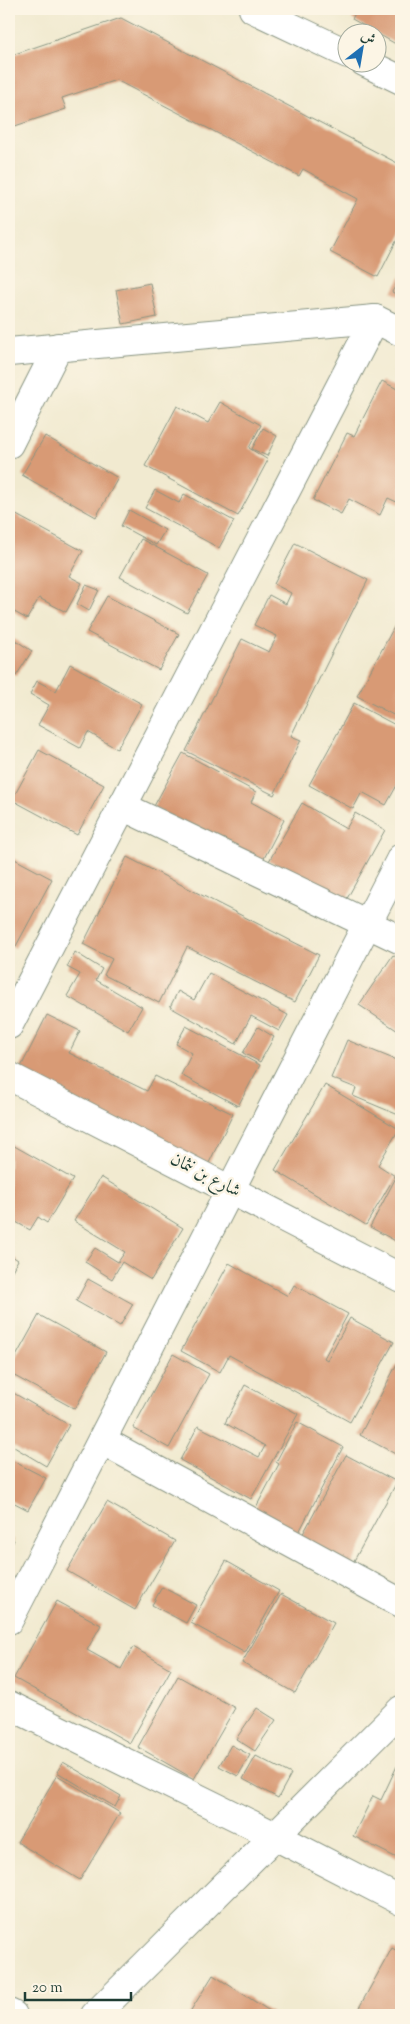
<svg xmlns="http://www.w3.org/2000/svg" width="410" height="2024" viewBox="0 0 410 2024" font-family="'Sorts Mill Goudy',Amiri,serif">
<style>
.building{fill:#d89a75}
.lines{fill:none;stroke-linecap:round;stroke-linejoin:round}
.street-casing{stroke:#889482;stroke-width:30}
.street{stroke:#fff;stroke-width:28}
.labels{text-anchor:middle;dominant-baseline:central;stroke-width:5;stroke-linejoin:round;paint-order:stroke}
.street-label{font-size:18px;fill:#1f3d34;stroke:#fcf5e5}
</style>
<rect width="100%" height="100%" fill="#fcf5e5"/>
<filter id="ink" filterUnits="userSpaceOnUse"><feTurbulence type="fractalNoise" baseFrequency=".02" numOctaves="2"/><feDisplacementMap in="SourceGraphic" scale="10" xChannelSelector="R" yChannelSelector="G"/><feConvolveMatrix kernelMatrix="1 2 1 2 8 2 1 2 1" color-interpolation-filters="sRGB"/></filter>
<filter id="wash" filterUnits="userSpaceOnUse"><feTurbulence type="fractalNoise" baseFrequency=".0096" numOctaves="4" result="noise"/><feDisplacementMap in="SourceGraphic" scale="20" xChannelSelector="R" yChannelSelector="G"/><feGaussianBlur stdDeviation="1.12" result="paint"/><feColorMatrix in="noise" values="0 0 0 0 0 0 0 0 0 0 0 0 0 0 0 0 0 1.4 0 .05"/><feComposite in="paint" operator="in"/></filter>
<g filter="url(#wash)">
<rect width="100%" height="100%" fill="#f1ead0"/>
<g id="blocks">
<g class="building">
<path d="M357 9H401V47L352 19Z"/>
<path d="M121 18 401 165V232L378 277 330 252 358 199 303 169 299 176 116 80 62 98 66 109 9 128V56Z"/>
<path d="M401 276V297L392 292Z"/>
<path d="M150 283 157 317 123 324 116 290Z"/>
<path d="M382 381 401 391V504L388 498 380 515 349 499 341 514 313 500 347 433 354 436Z"/>
<path d="M220 402 261 425 249 448 268 460 238 516 145 466 177 406 208 423Z"/>
<path d="M263 428 277 436 267 456 252 449Z"/>
<path d="M45 436 118 478 96 517 22 475Z"/>
<path d="M155 490 179 503 184 494 234 521 219 548 145 508Z"/>
<path d="M129 510 165 530 156 545 121 526Z"/>
<path d="M9 511 83 551 69 576 82 583 66 612 39 598 27 619 9 609Z"/>
<path d="M141 539 208 575 187 613 120 577Z"/>
<path d="M295 543 368 580 291 736 301 740 274 795 186 751 242 639 269 652 277 636 254 625 269 595 286 604 291 593 274 584Z"/>
<path d="M86 585 99 590 89 611 77 604Z"/>
<path d="M107 596 179 634 159 670 87 632Z"/>
<path d="M401 614V719L357 696Z"/>
<path d="M9 636 32 651 16 676 9 671Z"/>
<path d="M70 664 142 704 117 749 88 732 80 748 38 725 49 705 30 694 37 681 56 691Z"/>
<path d="M354 703 401 728V778L386 805 362 792 353 809 309 785Z"/>
<path d="M39 750 104 785 77 835 12 800Z"/>
<path d="M183 753 256 792 251 802 284 820 260 866 153 808Z"/>
<path d="M302 803 346 829 355 813 385 830 344 904 269 861Z"/>
<path d="M9 856 52 879 15 948 9 945Z"/>
<path d="M127 857 319 955 295 1002 187 947 159 1003 104 975 112 959 83 944Z"/>
<path d="M75 952 102 969 96 980 142 1007 128 1031 67 996 80 974 67 967Z"/>
<path d="M393 955 401 961V1033L359 1005Z"/>
<path d="M209 973 288 1015 279 1031 251 1016 236 1044 170 1007 178 991 194 1000Z"/>
<path d="M47 1015 80 1031 69 1053 147 1091 155 1076 233 1114 205 1171 16 1077Z"/>
<path d="M186 1026 260 1065 238 1106 181 1075 192 1053 176 1044Z"/>
<path d="M258 1027 274 1037 260 1062 243 1053Z"/>
<path d="M347 1040 401 1062V1116L353 1096 356 1088 331 1078Z"/>
<path d="M325 1085 399 1129 378 1165 395 1176 366 1225 275 1170Z"/>
<path d="M9 1143 73 1179 47 1223 38 1217 30 1230 9 1218Z"/>
<path d="M401 1168V1244L370 1227Z"/>
<path d="M101 1177 183 1228 151 1280 122 1262 112 1279 85 1262 95 1248 118 1262 125 1252 74 1221Z"/>
<path d="M9 1254 18 1260 9 1276Z"/>
<path d="M229 1263 288 1296 294 1285 348 1314 324 1358 327 1360 350 1318 394 1342 350 1422 229 1355 220 1372 181 1351Z"/>
<path d="M88 1279 133 1304 120 1326 76 1301Z"/>
<path d="M39 1315 106 1352 75 1409 9 1373V1369Z"/>
<path d="M173 1354 209 1374 169 1448 133 1428Z"/>
<path d="M400 1358 401 1359V1457L360 1435Z"/>
<path d="M245 1385 298 1414 251 1499 180 1460 198 1426 259 1457 265 1446 225 1423Z"/>
<path d="M10 1391 69 1425 46 1466 9 1444Z"/>
<path d="M297 1422 343 1447 297 1536 253 1513 279 1464 276 1462Z"/>
<path d="M346 1455 397 1482 350 1568 299 1541Z"/>
<path d="M9 1459 46 1478 28 1510 9 1500Z"/>
<path d="M107 1502 175 1541 135 1610 67 1571Z"/>
<path d="M9 1537 14 1540 9 1551Z"/>
<path d="M226 1561 279 1591 245 1653 191 1623Z"/>
<path d="M162 1587 196 1605 186 1623 152 1605Z"/>
<path d="M281 1594 334 1623 295 1693 242 1663Z"/>
<path d="M57 1601 101 1625 87 1650 121 1669 133 1647 171 1669 130 1743 14 1678Z"/>
<path d="M178 1676 235 1708 194 1779 138 1747Z"/>
<path d="M257 1708 276 1720 255 1751 236 1739Z"/>
<path d="M231 1745 250 1755 238 1776 219 1766Z"/>
<path d="M256 1756 291 1774 278 1798 243 1779Z"/>
<path d="M63 1762 121 1796 115 1807 57 1772Z"/>
<path d="M397 1766 401 1768V1860L353 1836 373 1796 381 1800Z"/>
<path d="M57 1775 120 1813 80 1880 17 1842Z"/>
<path d="M392 1948 401 1953V2015H355Z"/>
<path d="M213 1975 276 2015H188Z"/>
</g>
</g>
</g>
<g filter="url(#ink)">
<use href="#blocks" fill-opacity="0" stroke="#889482" stroke-width="1"/>
<g class="lines">
<g class="street-casing">
<g id="street">
<path d="M253 9 348 54"/>
<path d="M364 62 401 80"/>
<path d="M9 352 375 319 401 332"/>
<path d="M9 444 58 347"/>
<path d="M122 806 401 940"/>
<path d="M9 1025 375 319"/>
<path d="M9 1076 401 1278"/>
<path d="M103 1441 401 1603"/>
<path d="M9 1620 401 858"/>
<path d="M9 1705 275 1836 401 1901"/>
<path d="M9 2013 13 2015"/>
<path d="M95 2015 401 1710"/>
</g>
</g>
<use href="#street" class="street"/>
</g>
</g>
<g class="labels">
<g class="street-label">
<text transform="translate(205 1176) rotate(27)">شارع بن نثمان</text>
</g>
</g>
<rect width="410" height="2024" fill="none" stroke="#fcf5e5" stroke-width="30"/>
<g transform="translate(362 48) rotate(31)"><circle r="24" fill="#fcf5e5" stroke="#a4ab9e"/>
<path d="M0-4L9 19L0 12L-9 19Z" fill="#1f6fb2"/>
<text y="-8" font-size="14" font-weight="bold" text-anchor="middle" fill="#1f3d34">ش</text>
</g>
<path d="M25 1992v8h106v-8" fill="none" stroke="#1f3d34" stroke-width="2.5"/>
<text x="32" y="1992" font-size="15" fill="#1f3d34" stroke="#fcf5e5" stroke-width="4" paint-order="stroke">20 m</text>
</svg>
